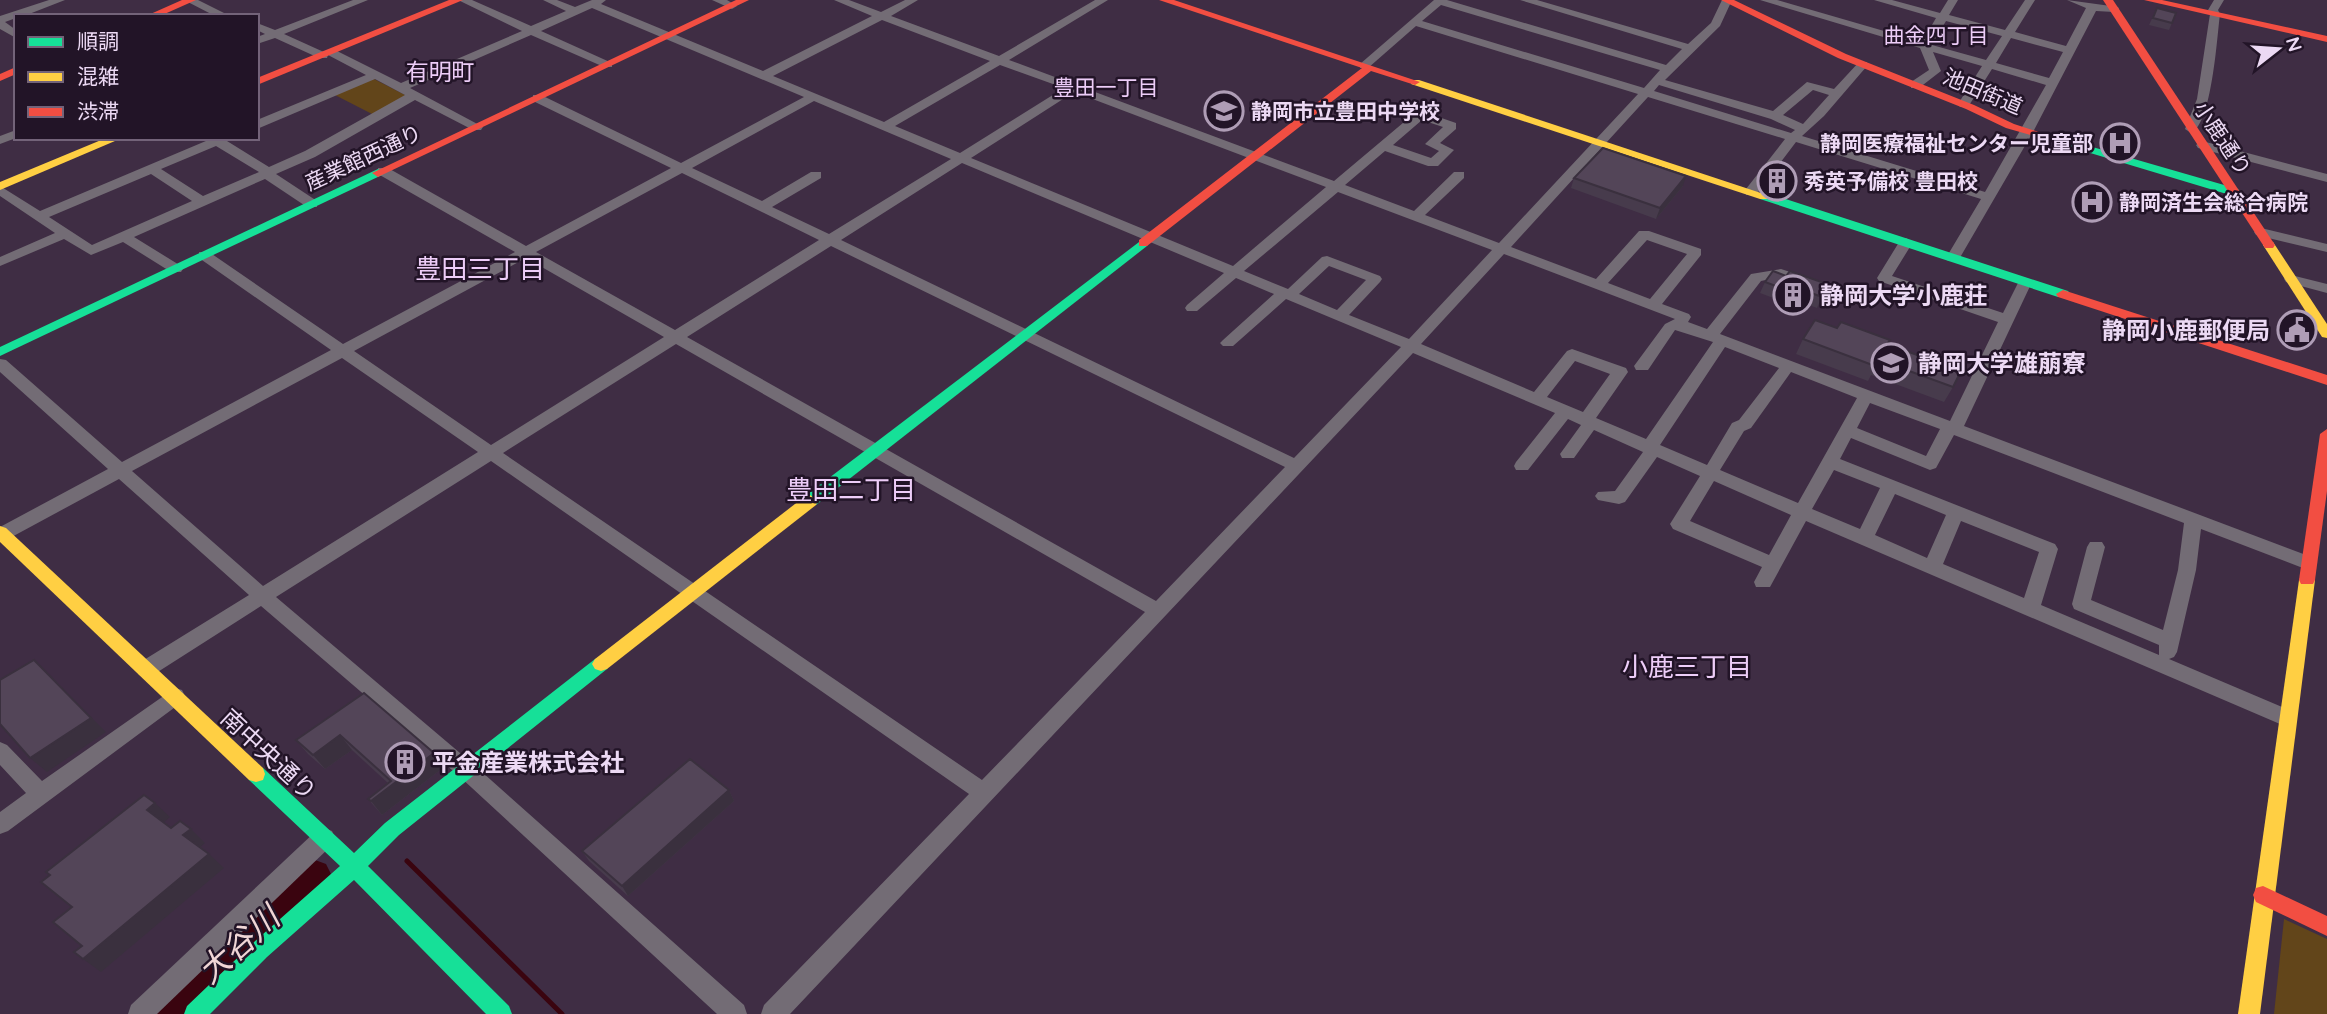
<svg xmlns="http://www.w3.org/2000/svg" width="2327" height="1014" viewBox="0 0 2327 1014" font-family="Quicksand,'Noto Sans JP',sans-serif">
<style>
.green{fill:#62451a}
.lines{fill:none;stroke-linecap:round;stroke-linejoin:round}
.stream{stroke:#3a040f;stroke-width:5}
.river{fill:#3a040f;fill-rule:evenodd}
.street{fill:#736c75;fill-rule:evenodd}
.fast{fill:#16e098;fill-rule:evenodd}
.slow{fill:#ffcf43;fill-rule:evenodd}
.jam{fill:#f24e42;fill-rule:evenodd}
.wall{fill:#473b4c}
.shaded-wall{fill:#3a303e}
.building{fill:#534558;stroke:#3a303e;stroke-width:2}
.labels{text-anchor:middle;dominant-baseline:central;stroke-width:5;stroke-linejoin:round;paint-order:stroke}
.far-neighbourhood-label{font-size:21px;fill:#edcdf8;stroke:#221427}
.far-street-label{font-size:21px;fill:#ecd9f4;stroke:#221427}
.far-poi-label{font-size:21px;font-weight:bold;fill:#ecd9f4;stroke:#221427;text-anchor:start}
.far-quarter-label{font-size:23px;fill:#edcdf8;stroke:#221427}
.poi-label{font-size:24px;font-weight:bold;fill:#ecd9f4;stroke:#221427;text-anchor:start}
.street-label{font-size:24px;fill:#ecd9f4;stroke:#221427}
.neighbourhood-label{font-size:26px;fill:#edcdf8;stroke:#221427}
.near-water-label{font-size:32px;font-style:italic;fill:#f0d6d6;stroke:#221427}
</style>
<rect width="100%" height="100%" fill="#3f2d44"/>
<g class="green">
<path d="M374 79 409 97 374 115 335 95Z"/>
<path d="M2284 919 2327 939V1014H2274Z"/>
</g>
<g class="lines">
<path class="stream" d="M407 861 562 1014"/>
<path class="river" d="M315 860 326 864 331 874 326 884 269 933 185 1014H144L149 1002 247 911 304 864Z"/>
<g class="street">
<path d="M49 0H65L24 16H16V18L5 22 16 30V38L0 29V16Z"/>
<path d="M184 0H198L230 16H215Z"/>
<path d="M353 0H368L284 34 326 53 327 50H335L401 83 522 31 458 0H472L531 26 566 11 543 0H557L575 7 592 0H606L601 4 763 71 872 16 834 0H849L881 12 905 0H918L891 16 999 56 1095 0H1108L1009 60 1334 181 1416 112H1424L1456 123V129L1440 143 1454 150 1438 166H1428L1385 151 1345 185 1414 211 1454 172H1464V178L1425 215 1499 243 1638 94 1416 26 1368 68H1360V64L1434 0H1447L1666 65 1682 49 1520 0H1537L1688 44 1711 23 1722 0H1732L1720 26 1665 80 1773 111 1807 82 1834 89 1859 62H1867V66L1824 116 1802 136 1985 192 2046 85 1992 69 1968 107H1960L1958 104 1982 66 1933 52 1941 71 1919 88H1911V82L1929 70 1920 48 1760 0H1777L1922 42 1936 18 1874 0H1892L1940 13 1948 0H1958L1949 15 2005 30 2025 0H2035L2015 32 2066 46 2086 8 2067 0 2118 7 2119 9 2114 12 2096 11 2033 132 1958 261H1948L1946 258 1981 199 1796 142 1756 195H1746V189L1785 139 1648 97 1511 247 1596 279 1639 231H1649L1701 249V255L1662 304 1689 314 1691 317 1688 322 1707 329 1751 274 1781 269 1836 287 1838 290 1831 294 1780 277 1761 281 1720 334 1950 421 1998 322 1879 281 1877 278 1901 239 1906 238 1913 242 1892 276 2003 313 2020 279H2030L2032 282 1964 426 2314 558 2317 563 2314 568 2308 570 2201 529 2196 570 2177 652 2174 657 2169 659 2294 712 2297 718 2294 724 2287 726 2280 724 1806 521 1770 587H1756L1754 582 1762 567 1673 529 1670 524 1700 476 1657 457 1625 502 1619 504 1598 500 1595 496 1598 492 1615 491 1643 452 1594 430 1574 458H1562L1560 454 1581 425 1568 419 1528 470H1516L1514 466 1516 462 1555 413 1413 353 790 1014H761L764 1005 969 794 491 461 276 597 473 764 744 1005 747 1014H717L459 776 261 606 153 675 146 677 139 675 136 669 139 663 249 595 119 479 8 539 0 540V527L108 469 0 372V359L6 360 122 462 331 350 199 258V252H209L343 344 515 252 378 174V168H388L526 246 671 168 533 101V95H541L681 163 804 97 592 8 541 31 612 63V67H604L531 35 410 88 483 127 481 130H473L415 100 315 157 276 174 317 201V207H307L265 179 134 237 181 266 183 269 181 272H171L123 242 91 255 64 239 0 266V257L55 233 0 196V186L40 211 213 138H230L227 141 269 167 305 151 405 95 375 79 257 129V120L366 75 328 55 327 58H319L275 38 257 44V37L265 34 257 30V23L275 30ZM1441 5 1660 70 1644 88 1422 21ZM882 20 990 61 884 122 773 76ZM1946 21 2002 36 1986 60 1932 45ZM2011 38 2063 52 2049 78 1996 63ZM1000 65 1064 88 960 153 895 126ZM1659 85 1771 119 1795 130 1791 133 1654 91ZM1813 90 1829 95 1803 124 1783 115ZM1074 92 1326 187 1233 266 971 158ZM814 101 951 159 829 234 772 207 821 178V172H811L762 201 692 168ZM1422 120 1443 127 1425 144 1439 151 1431 158 1393 145ZM216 146 259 172 203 196 161 169ZM962 163 1224 273 1187 305 1185 308 1187 311H1197L1236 278 1274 294 1223 340 1220 343 1223 346H1233L1286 299 1401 347 1294 458 841 240ZM682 173 819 240 675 330 536 252ZM151 174 192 201 92 245 49 217ZM1338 192 1492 250 1409 339 1349 315 1380 282 1382 279 1380 276 1327 256 1322 257 1288 289 1244 271ZM1647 240 1687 254 1650 299 1608 283ZM831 246 1285 467 1156 601 687 337ZM1504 254 1675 319 1665 324 1634 366 1636 370H1648L1675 330 1713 342 1646 439 1596 418 1628 372 1626 368 1572 349 1567 351 1534 392 1421 344ZM526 258 664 337 491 445 354 351ZM1329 266 1366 280 1337 310 1299 294ZM676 344 1145 612 982 780 503 453ZM1725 347 1779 368 1739 420 1732 423 1707 465 1660 445ZM342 358 478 452 263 586 132 471ZM1575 361 1610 374 1583 412 1547 397ZM1791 372 1857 398 1798 503 1720 470 1744 431 1751 428ZM1870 403 1940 429 1926 456 1857 428ZM1954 435 2184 523 2178 570 2163 630 2091 600 2105 547 2102 542H2090L2087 547 2072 604 2074 609 2159 645V655L2041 605 2058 549 2055 544 1840 459 1851 438 1930 470 1936 468ZM1834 470 1880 488 1860 529 1812 509ZM1714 481 1791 515 1769 555 1690 521ZM1895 494 1946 515 1927 558 1875 535ZM1961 521 2039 552 2024 598 1943 564Z"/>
<path d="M712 0H727L737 6 732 9Z"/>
<path d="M2214 0H2224L2218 10 2220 14C2217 37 2212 124 2191 133L2185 129 2197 99 2210 14 2208 10Z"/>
<path d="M16 130V138L0 144V136Z"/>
<path d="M2202 141 2327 174V182L2198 148 2196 145Z"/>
<path d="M2261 228 2327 244V252L2256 235 2254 232Z"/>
<path d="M2291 275 2327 284V293L2286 282 2284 279 2286 276Z"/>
<path d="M175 688 182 690 185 696 182 702 8 831 0 834V812L26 793 0 765V742L7 745 42 781Z"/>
<path d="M324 828 332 831 335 838 332 845 157 1014H128L131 1005 316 831Z"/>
</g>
<g class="fast">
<path d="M2051 135 2238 189 2240 192 2238 195H2230L2047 140V136Z"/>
<path d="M378 169 384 173 382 175 0 356V347Z"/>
<path d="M1764 192 2068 291 2070 294 2068 297H2058L1760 199V193Z"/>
<path d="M1143 239 1149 243 1147 246 816 505H804L802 501 804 497Z"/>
<path d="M601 657 607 659 610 664 607 669 399 835 368 866 509 1006 512 1014H486L354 880 267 957 210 1014H184L187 1006 253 943 340 866 249 780 247 774 249 768 256 766 263 768 354 853 385 823 595 659Z"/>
</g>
<g class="slow">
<path d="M1411 80H1419L1770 196 1768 199H1760L1411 84Z"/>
<path d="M106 138H122L0 190V182Z"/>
<path d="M2269 241 2273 242 2327 324V338L2322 337 2263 245Z"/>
<path d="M810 495 818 501 816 505 607 669 601 671 595 669 592 664 595 659 804 497Z"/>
<path d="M0 526 6 528 263 768 265 774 263 780 256 782 249 780 0 542Z"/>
<path d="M2307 574 2313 576 2315 580 2260 1014H2238L2299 580 2301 576Z"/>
</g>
<g class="jam">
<path d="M182 0H196L160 16H146Z"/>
<path d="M449 0H463L257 85V78Z"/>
<path d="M736 0H749L382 175 378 177 372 173Z"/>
<path d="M1159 0H1174L1420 82 1415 85 1371 71 1147 246H1139V240L1362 68Z"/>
<path d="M1721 0H1734L1846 54 1974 105 2014 124 2057 138 2051 141 2006 128 1966 109 1838 58Z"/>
<path d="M2103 0H2113L2275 245 2273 248H2265L2263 245Z"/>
<path d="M2144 0H2162L2327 36V42Z"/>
<path d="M16 67V74L0 81V74Z"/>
<path d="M2063 290 2327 375V385L2058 297 2056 294Z"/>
<path d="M2327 429V491L2315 580 2313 584H2301L2299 580 2320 434Z"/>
<path d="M2263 886 2327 916V936L2256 902 2253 895 2256 888Z"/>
</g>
</g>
<g class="wall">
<path d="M2157 8 2172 23 2169 30 2149 25Z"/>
<path d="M1574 178 1683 186 1656 219 1571 188Z"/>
<path d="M1786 276 1825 296 1817 308 1790 298 1787 303 1760 293 1765 282Z"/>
<path d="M1803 339 1888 344 1953 387 1944 402 1871 375 1868 381 1796 354Z"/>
<path d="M364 693 444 767 382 815 368 799 388 783 352 750 325 769 308 754 296 740Z"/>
<path d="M729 790 734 801 628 896 589 861 582 851Z"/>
</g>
<g class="shaded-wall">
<path d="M1686 176 1683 186 1656 219 1660 208Z"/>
<path d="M1830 285 1825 296 1817 308 1822 297Z"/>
<path d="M34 660 106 732 47 772 30 758Z"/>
<path d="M340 735 352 750 325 769 313 755Z"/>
<path d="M434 753 444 767 382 815 371 801Z"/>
<path d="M729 790 734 801 628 896 622 886Z"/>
<path d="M155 803 170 817 162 824 147 810Z"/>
<path d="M191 829 205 843 198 849 183 835Z"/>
<path d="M209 854 224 868 101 972 83 959Z"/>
</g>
<g class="building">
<path d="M2157 8 2176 13 2172 23 2153 18Z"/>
<path d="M1603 148 1686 176 1660 208 1574 178Z"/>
<path d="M1773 271 1786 276 1790 271 1830 285 1822 297 1795 287 1792 292 1765 282Z"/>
<path d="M1815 320 1837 328 1841 322 1890 340 1887 344 1961 371 1953 387 1879 360 1875 366 1803 339Z"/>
<path d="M34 660 91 718 30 758 0 724V680Z"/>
<path d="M364 693 434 753 371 801 368 799 391 781 340 735 313 755 296 740Z"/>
<path d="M690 759 729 790 622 886 582 851Z"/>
<path d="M144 795 155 803 147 810 171 828 180 821 191 829 183 835 209 854 83 959 74 952 82 946 53 922 72 907 41 882 50 875 46 872Z"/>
</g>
<defs>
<g id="school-ring" transform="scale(2.0125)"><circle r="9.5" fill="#221427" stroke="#af9db6" stroke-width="1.5"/><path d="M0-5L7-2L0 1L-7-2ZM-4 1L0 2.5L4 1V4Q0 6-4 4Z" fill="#af9db6"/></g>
<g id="hospital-ring" transform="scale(2.0125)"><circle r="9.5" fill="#221427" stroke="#af9db6" stroke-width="1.5"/><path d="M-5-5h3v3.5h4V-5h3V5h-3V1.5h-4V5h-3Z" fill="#af9db6"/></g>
<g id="building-ring" transform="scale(2.0125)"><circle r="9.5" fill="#221427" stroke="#af9db6" stroke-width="1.5"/><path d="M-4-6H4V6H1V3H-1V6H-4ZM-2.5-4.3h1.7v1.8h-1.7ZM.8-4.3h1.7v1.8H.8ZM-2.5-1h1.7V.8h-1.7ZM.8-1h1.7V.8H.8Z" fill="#af9db6"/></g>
<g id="civic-ring" transform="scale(2.0125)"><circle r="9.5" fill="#221427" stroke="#af9db6" stroke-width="1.5"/><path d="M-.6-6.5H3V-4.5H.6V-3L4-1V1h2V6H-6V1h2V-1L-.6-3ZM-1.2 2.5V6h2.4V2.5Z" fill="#af9db6"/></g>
<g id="university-ring" transform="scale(2.0125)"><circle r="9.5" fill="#221427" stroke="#af9db6" stroke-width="1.5"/><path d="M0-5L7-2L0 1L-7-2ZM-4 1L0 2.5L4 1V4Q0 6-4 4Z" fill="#af9db6"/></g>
</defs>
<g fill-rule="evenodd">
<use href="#school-ring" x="1224" y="111"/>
<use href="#hospital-ring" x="2120" y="143"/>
<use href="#building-ring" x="1777" y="181"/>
<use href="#hospital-ring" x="2092" y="202"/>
<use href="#building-ring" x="1793" y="295"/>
<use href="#civic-ring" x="2297" y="330"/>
<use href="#university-ring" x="1891" y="363"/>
<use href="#building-ring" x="405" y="762"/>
</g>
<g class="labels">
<g class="far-neighbourhood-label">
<text x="1936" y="35">曲金四丁目</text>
<text x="1106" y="87">豊田一丁目</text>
</g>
<g class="far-street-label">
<text transform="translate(1983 91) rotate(23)">池田街道</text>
<text transform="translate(2223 138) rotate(56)">小鹿通り</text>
<text transform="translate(363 157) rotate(-25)">産業館西通り</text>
</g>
<g class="far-poi-label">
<text x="1251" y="111">静岡市立豊田中学校</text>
<text x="2093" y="143" text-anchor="end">静岡医療福祉センター児童部</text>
<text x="1804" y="181">秀英予備校 豊田校</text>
<text x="2119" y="202">静岡済生会総合病院</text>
</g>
<g class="far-quarter-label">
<text x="440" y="71">有明町</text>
</g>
<g class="poi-label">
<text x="1820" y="295">静岡大学小鹿荘</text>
<text x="2270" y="330" text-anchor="end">静岡小鹿郵便局</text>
<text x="1918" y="363">静岡大学雄萠寮</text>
<text x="432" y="762">平金産業株式会社</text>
</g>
<g class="street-label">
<text transform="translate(269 754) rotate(43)">南中央通り</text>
</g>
<g class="neighbourhood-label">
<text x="480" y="268">豊田三丁目</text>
<text x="851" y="489">豊田二丁目</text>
<text x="1687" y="666">小鹿三丁目</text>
</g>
<g class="near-water-label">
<text transform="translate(238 944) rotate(-42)">大谷川</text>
</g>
</g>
<rect x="14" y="14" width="245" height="126" fill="#221427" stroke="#736379" stroke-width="2"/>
<rect x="28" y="37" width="35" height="10" fill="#16e098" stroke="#736379" stroke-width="2"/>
<text x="77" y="49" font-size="21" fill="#ecd9f4">順調</text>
<rect x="28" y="72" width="35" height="10" fill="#ffcf43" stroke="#736379" stroke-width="2"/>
<text x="77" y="84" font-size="21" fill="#ecd9f4">混雑</text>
<rect x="28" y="107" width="35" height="10" fill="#f24e42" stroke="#736379" stroke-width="2"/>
<text x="77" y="119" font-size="21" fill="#ecd9f4">渋滞</text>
<g transform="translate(2278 49) rotate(73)" stroke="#221427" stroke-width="5" paint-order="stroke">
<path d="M0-5L12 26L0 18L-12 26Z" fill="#ecd9f4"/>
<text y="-10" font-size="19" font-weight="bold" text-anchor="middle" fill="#ecd9f4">N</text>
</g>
</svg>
